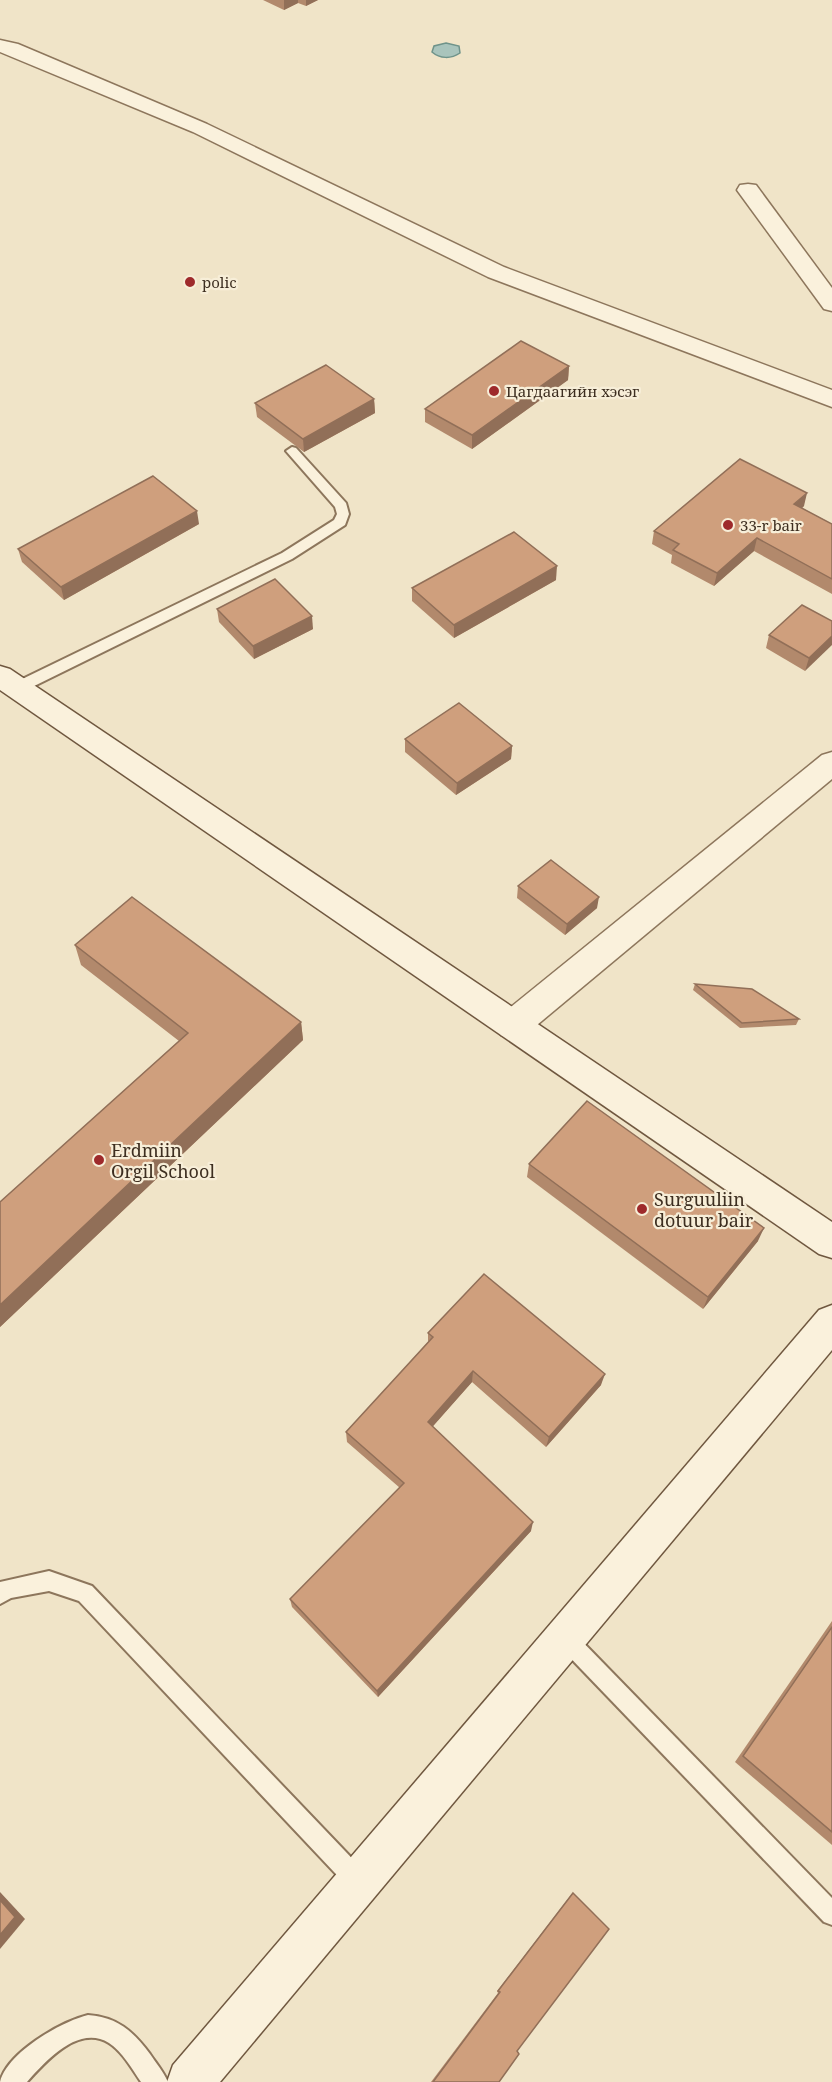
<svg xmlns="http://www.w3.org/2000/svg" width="832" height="2082" viewBox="0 0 832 2082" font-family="'Noto Serif',serif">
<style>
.water{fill:#a9c4bc;stroke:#6f938a;stroke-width:1.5}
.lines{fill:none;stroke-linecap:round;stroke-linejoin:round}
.lane-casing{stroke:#8d765c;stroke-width:4}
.street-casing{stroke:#8d765c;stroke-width:3}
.secondary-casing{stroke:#6f573f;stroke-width:3}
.lane{fill:#faf1dc;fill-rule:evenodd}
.street{fill:#faf1dc;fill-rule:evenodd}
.secondary{fill:#faf1dc;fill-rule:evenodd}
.wall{fill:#b2896c}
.shaded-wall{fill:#916f58}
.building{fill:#cf9f7d;stroke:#916f58;stroke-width:1.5}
.poi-dot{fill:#9e2a2b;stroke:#f7eed8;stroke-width:2}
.labels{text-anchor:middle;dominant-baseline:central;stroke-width:4.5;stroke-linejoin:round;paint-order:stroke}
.far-poi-label{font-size:15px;fill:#3d2e20;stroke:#f7eed8;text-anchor:start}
.poi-label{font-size:18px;fill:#3d2e20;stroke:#f7eed8;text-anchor:start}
</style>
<rect width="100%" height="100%" fill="#f0e4c8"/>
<path class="water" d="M446 43 459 46 460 53C451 59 440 59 432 52L434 46Z"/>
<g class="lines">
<g class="lane-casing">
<g id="lane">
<path d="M292 447 296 448 346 503 349 514 345 525 292 559 22 692H12L10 688 12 684 282 553 334 520 337 514 335 507 286 451Z"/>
<path d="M49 1571 92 1586 366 1873 369 1881 366 1889 358 1892 350 1889 79 1601 49 1591 11 1598 0 1604V1582Z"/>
<path d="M565 1628 572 1631 832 1898V1925L824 1922 558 1645 555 1638 558 1631Z"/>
<path d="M88 2015C117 2017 133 2031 150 2054 156 2063 163 2071 168 2082H141C132 2069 122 2051 109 2043 78 2024 45 2062 27 2082H0C7 2053 60 2022 88 2015Z"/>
</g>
</g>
<g class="street-casing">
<g id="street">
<path d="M0 40 18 44 207 124 504 267 832 390V407L488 277 193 132 0 52Z"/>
<path d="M748 184 756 185 832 288V311L824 309 737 190 740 185Z"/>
<path d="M832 752V779L525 1035 513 1039 501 1035 497 1025 501 1015 822 755Z"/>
</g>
</g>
<g class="secondary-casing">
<g id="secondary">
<path d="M0 666 10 669 832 1222V1258L819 1254 0 690Z"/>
<path d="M832 1305V1350L220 2082H167L173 2065 819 1310Z"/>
</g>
</g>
<use href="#lane" class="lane"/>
<use href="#street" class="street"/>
<use href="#secondary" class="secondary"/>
</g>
<g class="wall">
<path d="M263 0H318L306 6 298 3 284 10Z"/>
<path d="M569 366 568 380 472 449 425 422V409Z"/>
<path d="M374 399 375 413 304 452 257 417 255 403Z"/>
<path d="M804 506 802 508 832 524V594L754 551 714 586 671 563 672 555 652 544 654 531Z"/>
<path d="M199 524 64 600 22 562 18 549Z"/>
<path d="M556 580 454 638 412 601V588Z"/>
<path d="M217 609 313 629 254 659 219 622Z"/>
<path d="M832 621 805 671 766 648 769 635Z"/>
<path d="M405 739 512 746 511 759 456 795 405 752Z"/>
<path d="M518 886 597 908 565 935 517 898Z"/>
<path d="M75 945 301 1022 303 1040 0 1327V1202L179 1041 81 965Z"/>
<path d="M695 984 799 1019 796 1025 740 1028 693 990Z"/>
<path d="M529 1164 758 1241 703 1309 527 1177Z"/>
<path d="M428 1333 601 1385 546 1447 472 1382 432 1427 531 1531 378 1697 292 1607 290 1599 400 1488 347 1442 346 1432 428 1342Z"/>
<path d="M832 1621V1845L735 1762Z"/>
<path d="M573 1893 517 2051 499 2082H431L498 1993 497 1991 571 1895Z"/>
</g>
<g class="shaded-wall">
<path d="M284 0H298V3L284 10Z"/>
<path d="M306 0H318L306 6Z"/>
<path d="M569 366 568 380 472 449V435Z"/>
<path d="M374 399 375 413 304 452 303 439Z"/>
<path d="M807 493 804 506 791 518 794 504Z"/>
<path d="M197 511 199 524 64 600 61 587Z"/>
<path d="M757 538 754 551 714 586 717 573Z"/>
<path d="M557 566 556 580 454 638V625Z"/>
<path d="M312 616 313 629 254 659 253 646Z"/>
<path d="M832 636V645L805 671 809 658Z"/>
<path d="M512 746 511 759 456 795 457 783Z"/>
<path d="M599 897 597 908 565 935 567 924Z"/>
<path d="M301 1022 303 1040 0 1327V1305Z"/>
<path d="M764 1228 758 1241 703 1309 708 1297Z"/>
<path d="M473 1371 472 1382 427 1433 428 1422Z"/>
<path d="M605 1374 601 1385 546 1447 549 1437Z"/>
<path d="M533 1522 531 1531 378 1697 377 1691Z"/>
<path d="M0 1892 25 1919 0 1949Z"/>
</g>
<g class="building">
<path d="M521 341 569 366 472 435 425 409Z"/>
<path d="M326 365 374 399 303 439 255 403Z"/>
<path d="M740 459 807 493 794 504 832 524V579L757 538 717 573 673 550 679 544 654 531Z"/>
<path d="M153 476 197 511 61 587 18 549Z"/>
<path d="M514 532 557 566 454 625 412 588Z"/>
<path d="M275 579 312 616 253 646 217 609Z"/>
<path d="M802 605 832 621V636L809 658 769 635Z"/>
<path d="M459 703 512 746 457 783 405 739Z"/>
<path d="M551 860 599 897 567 924 518 886Z"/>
<path d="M132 897 301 1022 0 1305V1202L188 1033 75 945Z"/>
<path d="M695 984 752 989 799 1019 742 1023Z"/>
<path d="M587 1101 764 1228 708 1297 529 1164Z"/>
<path d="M484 1274 605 1374 549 1437 473 1371 428 1422 533 1522 377 1691 290 1599 404 1483 346 1432 433 1337 428 1333Z"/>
<path d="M832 1627V1832L743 1756Z"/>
<path d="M573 1893 609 1929 517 2051 519 2054 499 2082H433L500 1992 498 1991Z"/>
<path d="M0 1900 15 1917 0 1935Z"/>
</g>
<g class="poi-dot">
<circle cx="190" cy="282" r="6"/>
<circle cx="494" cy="391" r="6"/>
<circle cx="728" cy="525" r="6"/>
<circle cx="99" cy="1160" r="6"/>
<circle cx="642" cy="1209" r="6"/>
</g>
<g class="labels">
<g class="far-poi-label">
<text x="202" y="282">polic</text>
<text x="506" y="391">Цагдаагийн хэсэг</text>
<text x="740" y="525">33-r bair</text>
</g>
<g class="poi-label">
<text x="111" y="1150">Erdmiin<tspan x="111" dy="21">Orgil School</tspan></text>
<text x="654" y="1199">Surguuliin<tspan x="654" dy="21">dotuur bair</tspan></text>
</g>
</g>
</svg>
